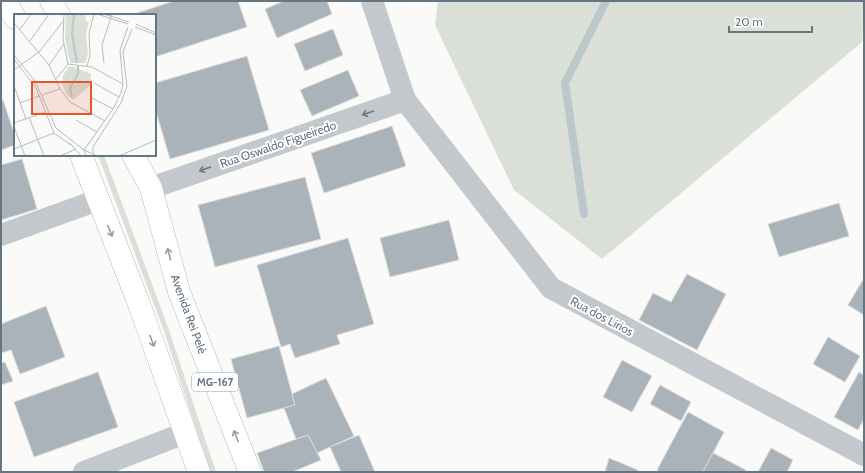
<svg xmlns="http://www.w3.org/2000/svg" width="865" height="473" viewBox="0 0 865 473" font-family="Cabin,sans-serif">
<style>
.green{fill:#dadfd7}
.lines{fill:none;stroke-linecap:round;stroke-linejoin:round}
.stream{stroke:#bbc7cb;stroke-width:8}
.building{fill:#aab3b9;stroke:#dcdcda}
.primary-casing{stroke:#b5babe;stroke-width:23}
.street{stroke:#c3c8cc;stroke-width:22}
.primary{stroke:#fff;stroke-width:22}
.oneway{stroke:#6a7a87}
.oneway2{stroke:#939fa8}
.labels{text-anchor:middle;dominant-baseline:central;stroke-width:4;stroke-linejoin:round;paint-order:stroke}
.shield{fill:#fff;stroke:#939fa8;stroke-width:1}
.shield-label{font-size:11px;font-weight:bold;fill:#657683}
.street-label{font-size:12px;fill:#657683;stroke:#fff}
.inset-river{fill:none;stroke:#bbc7cb;stroke-width:2}
.inset-road{fill:none;stroke:#b5bdc2;stroke-width:1}
.view{fill:#e4572e;fill-opacity:0.15;stroke:#e4572e;stroke-width:2}
.inset-edge{fill:none;stroke:#657683;stroke-width:2}
</style>
<rect width="100%" height="100%" fill="#fafaf8"/>
<g class="green">
<path d="M438 1H864V6L862 42 602 259 514 190 435 25Z"/>
<path d="M98 155H104L169 330 216 472H210L164 331Z"/>
</g>
<g class="lines">
<path class="stream" d="M584 214 565 83 606 1"/>
</g>
<g class="building">
<path d="M174 1H238L247 27 155 57V15H131Z"/>
<path d="M284 1H327L332 14 277 38 265 9Z"/>
<path d="M333 29 343 55 305 71 294 44Z"/>
<path d="M247 56 269 130 170 159 155 108V83Z"/>
<path d="M348 70 359 96 312 116 300 90Z"/>
<path d="M3 100 15 136V145L1 150V101Z"/>
<path d="M392 126 406 166 324 193 311 153Z"/>
<path d="M22 159 37 209 1 220V165Z"/>
<path d="M305 177 321 239 215 267 198 205Z"/>
<path d="M839 203 849 236 779 257 768 224Z"/>
<path d="M449 220 459 260 390 277 380 238Z"/>
<path d="M348 238 374 324 337 335 340 344 295 358 290 344 281 347 257 265Z"/>
<path d="M687 274 726 294 697 350 639 320 653 293 671 302Z"/>
<path d="M864 278V315L848 305Z"/>
<path d="M46 306 65 357 20 374 11 350 1 353V324Z"/>
<path d="M828 337 860 356 845 382 813 364Z"/>
<path d="M279 346 295 405 247 418 231 359Z"/>
<path d="M622 360 652 376 632 412 603 397Z"/>
<path d="M5 362 13 381 1 385V363Z"/>
<path d="M98 372 118 427 34 457 14 402Z"/>
<path d="M859 372 864 375V419L858 430 834 417Z"/>
<path d="M326 378 354 436 317 453 308 435 296 439 284 408 295 405 292 394Z"/>
<path d="M660 385 691 402 681 421 650 404Z"/>
<path d="M688 412 724 432 703 472H660L657 470Z"/>
<path d="M308 435 321 460 292 472H264L257 453Z"/>
<path d="M359 435 375 472H341L330 447Z"/>
<path d="M771 448 793 460 787 472H758Z"/>
<path d="M713 453 746 470 745 472H703Z"/>
<path d="M609 458 638 470 637 472H605Z"/>
</g>
<g class="lines">
<g class="primary-casing">
<g id="primary">
<path d="M5 1 15 18"/>
<path d="M51 1 59 15"/>
<path d="M81 155 139 304 199 472"/>
<path d="M133 155 151 188 179 292 250 472"/>
</g>
</g>
<g class="street">
<path d="M372 1 405 100 551 288 864 455"/>
<path d="M151 188 405 100"/>
<path d="M1 235 98 200"/>
<path d="M84 472 185 433"/>
</g>
<use href="#primary" class="primary"/>
</g>
<defs><path id="oneway-shaft" d="M-6 0H5M1.5-3L5.5 0L1.5 3" fill="none" stroke-width="1.6" stroke-linecap="round" stroke-linejoin="round"/></defs>
<g class="oneway">
<use href="#oneway-shaft" transform="translate(368 113) rotate(161)"/>
<use href="#oneway-shaft" transform="translate(205 169) rotate(161)"/>
</g>
<g class="oneway2">
<use href="#oneway-shaft" transform="translate(110 231) rotate(68)"/>
<use href="#oneway-shaft" transform="translate(169 254) rotate(-105)"/>
<use href="#oneway-shaft" transform="translate(152 341) rotate(70)"/>
<use href="#oneway-shaft" transform="translate(236 436) rotate(-112)"/>
</g>
<g class="labels">
<rect class="shield" x="192" y="373" width="46" height="18" rx="3"/>
<g class="shield-label">
<text x="215" y="382">MG-167</text>
</g>
<g class="street-label">
<text transform="translate(278 144) rotate(-19)">Rua Oswaldo Figueiredo</text>
<text transform="translate(189 314) rotate(70)">Avenida Rei Pelé</text>
<text transform="translate(602 316) rotate(28)">Rua dos Lirios</text>
</g>
</g>
<g transform="translate(14 14)">
<rect width="142" height="142" fill="#fafaf8"/>
<path d="M52 0H71L72 7 75 9 72 19 74 40 71 49H56L51 25ZM58 52 77 60V71L59 86 53 81 48 70 49 62 54 53Z" fill="#dadfd7"/>
<path class="inset-river" d="M60 0 58 20 63 49M58 83 56 74 64 60V52"/>
<path class="inset-road" d="M50 0 49 25 54 50M83 0 114 10M90 0 115 8M0 9 35 51 46 75 56 88 91 107M122 10 142 19M121 13 142 21M6 15 17 0M16 27 35 0M0 41 21 67 42 114 70 136 83 142M0 45 22 74 40 119 57 131M90 49 88 31 98 0M54 50 78 53 109 70M35 51 50 30M73 52 76 41 75 19 80 0M0 56 26 37 50 6M42 65 54 50M80 69 105 83M0 72 12 105M28 81 46 75M78 84 99 95M6 89 25 82M15 103 30 142M62 106 83 118M0 109 31 98M0 113 11 142M56 129 67 142M0 135 40 119M79 140V133L107 89 113 72 109 38 118 15M46 142 62 135M72 142 70 136 99 95 107 79 109 70 106 36 114 13M105 142 142 126"/>
<path class="view" d="M18 68H77V100H18Z"/>
<rect width="142" height="142" class="inset-edge"/>
</g>
<rect width="865" height="473" fill="none" stroke="#657683" stroke-width="4"/>
<path d="M729 26v6h83v-6" fill="none" stroke="#657683" stroke-width="2"/>
<text x="735" y="26" font-size="12" fill="#657683" stroke="#ffffff" stroke-width="3" paint-order="stroke">20 m</text>
</svg>
